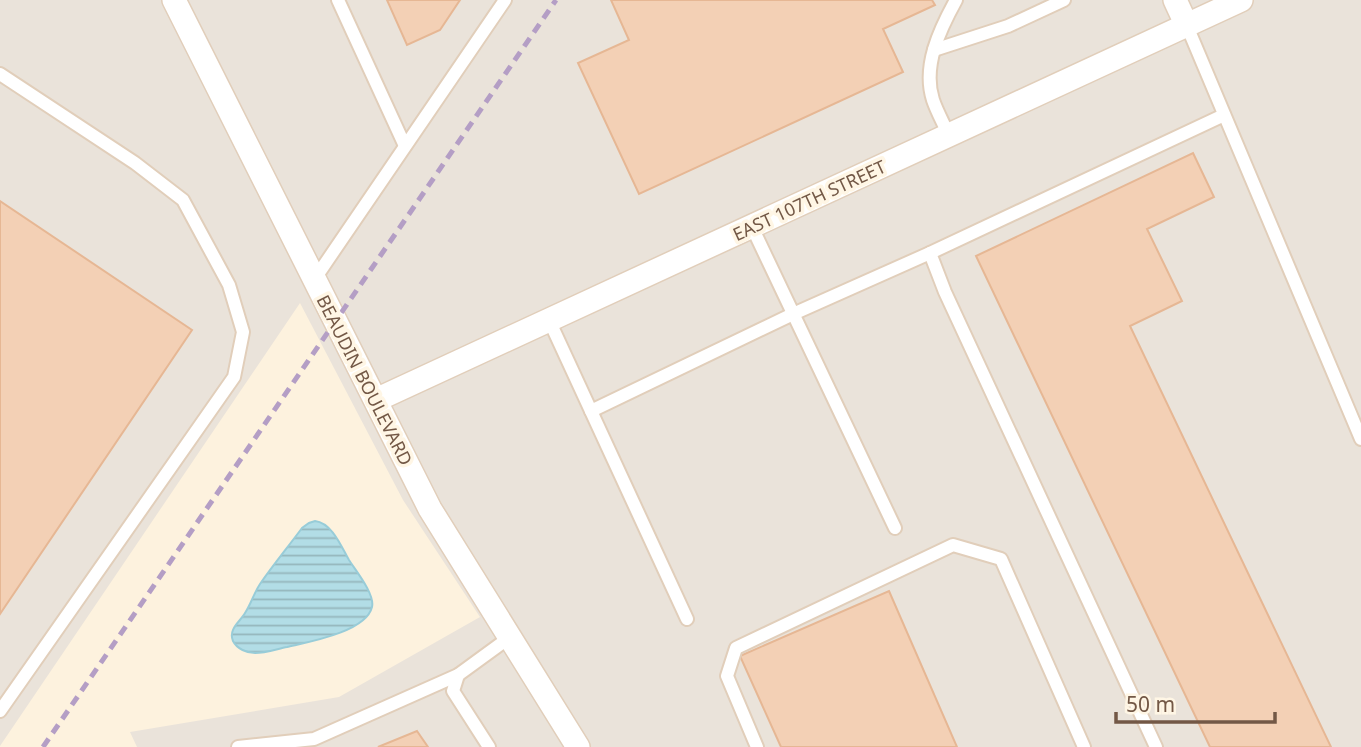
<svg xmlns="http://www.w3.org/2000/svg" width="1361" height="747" viewBox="0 0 1361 747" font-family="'Noto Sans',sans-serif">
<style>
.industrial{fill:#eae3da}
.water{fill:url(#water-rules);stroke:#98ccd8;stroke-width:2}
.building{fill:#f3d0b5;stroke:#e6b794;stroke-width:2}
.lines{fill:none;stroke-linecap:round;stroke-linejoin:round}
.lane-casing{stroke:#e1ceba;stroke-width:16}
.street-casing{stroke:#e1ceba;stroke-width:26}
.lane{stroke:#fff;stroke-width:12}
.street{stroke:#fff;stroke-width:23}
.rail{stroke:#b49ec5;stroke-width:5;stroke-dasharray:10 7;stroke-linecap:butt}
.labels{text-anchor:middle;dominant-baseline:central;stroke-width:7;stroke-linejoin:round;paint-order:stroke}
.street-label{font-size:18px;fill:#735846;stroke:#fff6e5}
</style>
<defs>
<pattern id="water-rules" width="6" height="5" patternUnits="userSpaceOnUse" patternTransform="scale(1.75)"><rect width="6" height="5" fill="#b2dde6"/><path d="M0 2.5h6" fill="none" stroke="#95b6bc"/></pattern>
</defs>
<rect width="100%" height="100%" fill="#fdf2de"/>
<path class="industrial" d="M0 0H1361V747H137L130 732 339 697 480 617 403 500 300 303 0 746Z"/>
<path class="water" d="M315 521C332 523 341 546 349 560 356 571 375 594 372 607 366 632 308 642 287 647 277 649 265 653 255 653 247 653 237 649 233 641 228 629 240 622 245 613 251 604 254 593 260 584 273 565 288 547 302 528L309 523Z"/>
<g class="building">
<path d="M387 0H460L440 30 407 45Z"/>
<path d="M611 0H932L935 5 883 29 903 72 639 194 578 63 629 40Z"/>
<path d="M1193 153 1214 197 1147 229 1182 301 1130 326 1331 747H1210L976 256Z"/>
<path d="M0 201 192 330 0 614Z"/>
<path d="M889 591 957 747H781L740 656Z"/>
<path d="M417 731 428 747H378Z"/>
</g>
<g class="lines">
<g class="lane-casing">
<g id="lane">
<path d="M338 0 405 146"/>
<path d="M1187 26 1361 439"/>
<path d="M934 50 1008 26 1064 0"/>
<path d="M0 74 135 163 183 200 229 285 243 332 234 377 0 711"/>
<path d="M949 136C944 124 937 112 933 100 922 66 940 29 956 0"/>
<path d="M752 227 895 528"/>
<path d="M314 280 505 0"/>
<path d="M549 320 687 619"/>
<path d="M591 411 793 314 930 253"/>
<path d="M458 675 453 691 489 747"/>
<path d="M238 747 314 739 458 675 510 637"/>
<path d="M757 747 727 676 736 648 953 545 1001 559 1084 747"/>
<path d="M1156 747 945 292 930 253 1224 115"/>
</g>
</g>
<g class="street-casing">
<g id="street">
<path d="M174 0 430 509 578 747"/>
<path d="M1175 0 1187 26"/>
<path d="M376 400 1241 0"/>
</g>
</g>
<use href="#lane" class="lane"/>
<use href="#street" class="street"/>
<path class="rail" d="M43 747 556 0"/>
</g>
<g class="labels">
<g class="street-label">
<text transform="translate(809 200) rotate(-25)">EAST 107TH STREET</text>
<text transform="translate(365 380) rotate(63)">BEAUDIN BOULEVARD</text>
</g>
</g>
<path d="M1116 712v10h159v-10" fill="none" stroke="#735846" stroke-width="3.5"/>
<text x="1126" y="712" font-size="21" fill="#735846" stroke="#fff6e5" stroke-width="5" paint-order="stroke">50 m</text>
</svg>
